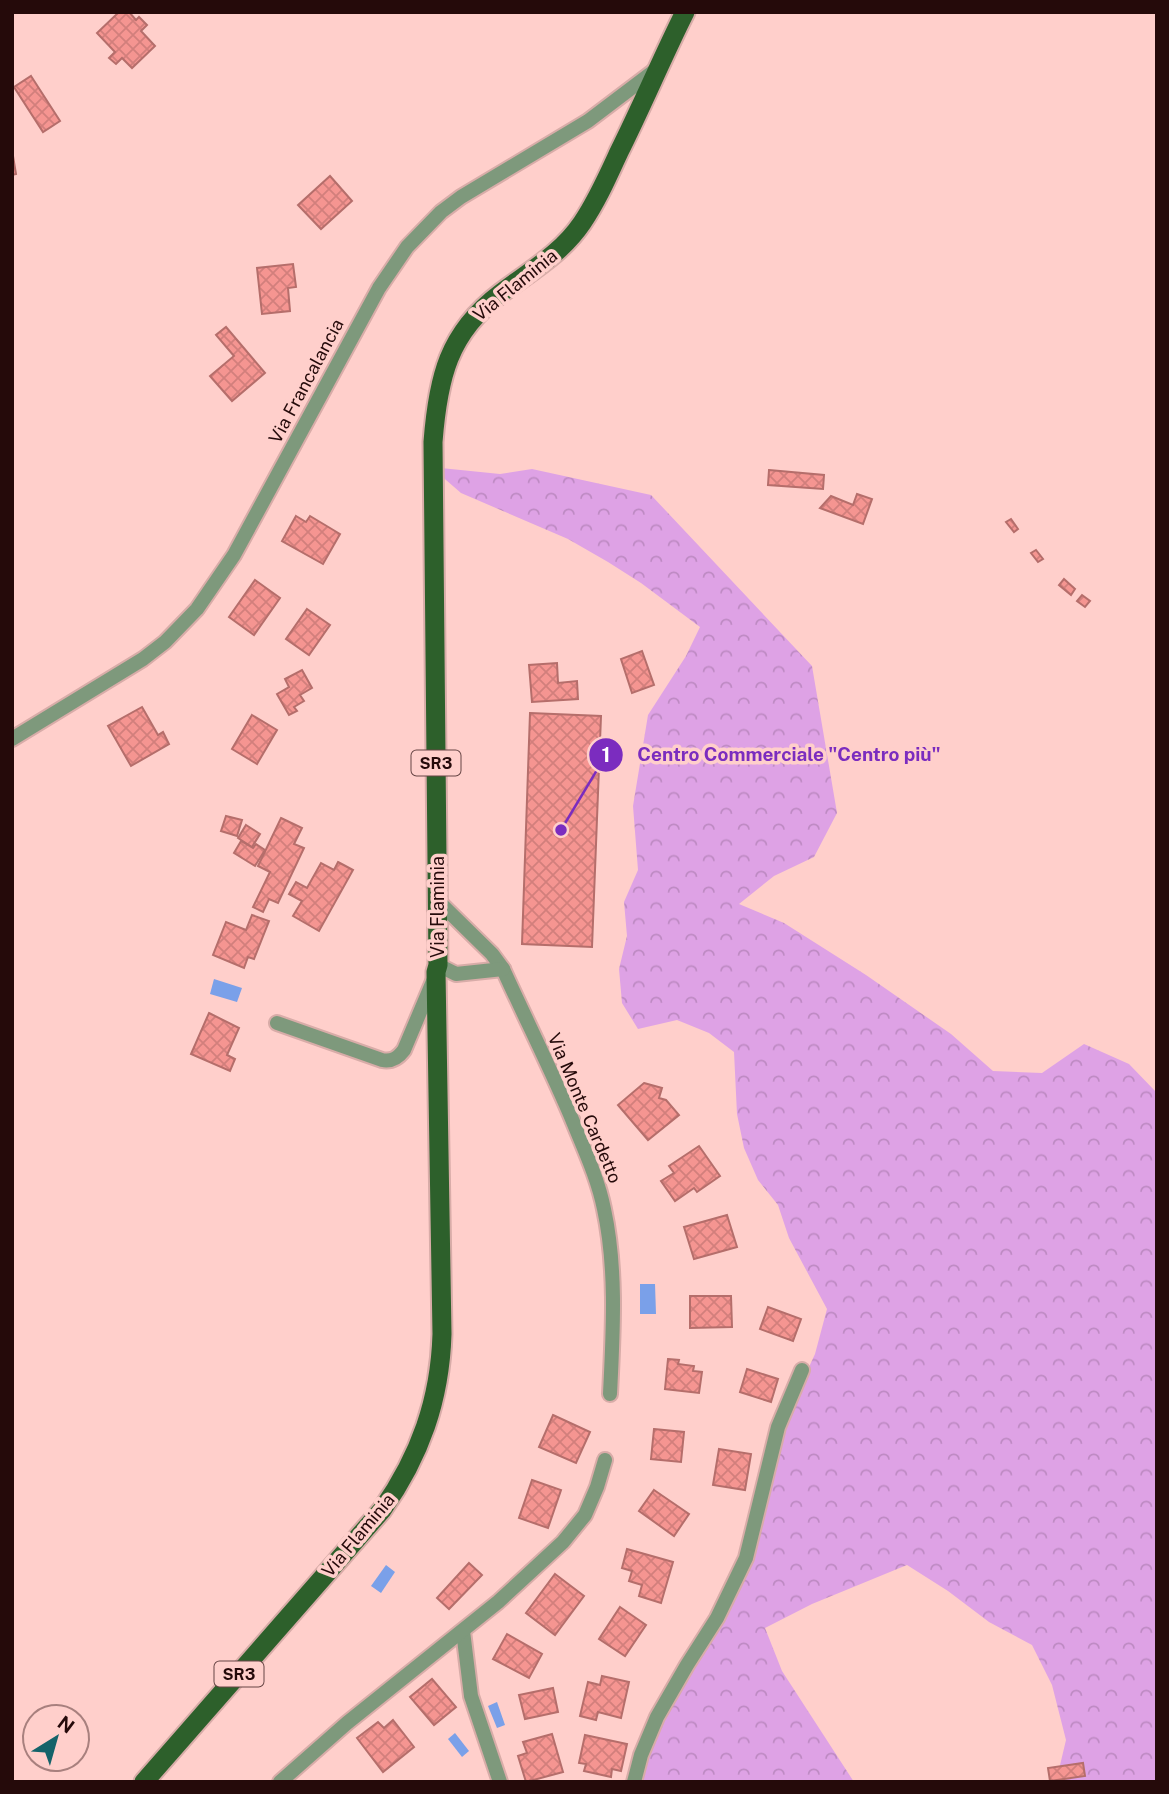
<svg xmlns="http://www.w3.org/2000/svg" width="1169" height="1794" viewBox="0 0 1169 1794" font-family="'Public Sans',sans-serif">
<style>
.forest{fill:url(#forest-crowns)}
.water{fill:#7aa0e9}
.building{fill:url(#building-cross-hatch);stroke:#b56e6b;stroke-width:2}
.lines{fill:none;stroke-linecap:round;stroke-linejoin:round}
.minor-casing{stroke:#d8aca8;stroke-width:18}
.major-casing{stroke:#d8aca8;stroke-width:23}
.minor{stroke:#7e997c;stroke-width:14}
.major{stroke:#2d602b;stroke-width:19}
.labels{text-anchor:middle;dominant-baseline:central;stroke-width:7;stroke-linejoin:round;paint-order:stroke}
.shield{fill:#ffcfcb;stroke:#664544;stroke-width:2}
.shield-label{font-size:16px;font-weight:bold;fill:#250a0a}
.street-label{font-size:18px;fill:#250a0a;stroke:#ffcfcb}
.leader{fill:none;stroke:#7b2cbf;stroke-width:2.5}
.callout-dot{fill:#7b2cbf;stroke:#ffcfcb;stroke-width:2.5}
.mark-label{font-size:21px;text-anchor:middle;font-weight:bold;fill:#fff}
.callout-label{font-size:19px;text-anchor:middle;font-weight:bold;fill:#7b2cbf;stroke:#ffcfcb;stroke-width:7;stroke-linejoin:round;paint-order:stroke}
</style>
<defs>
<pattern id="forest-crowns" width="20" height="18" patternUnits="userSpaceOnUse" patternTransform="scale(1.75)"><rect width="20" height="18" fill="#dea2e5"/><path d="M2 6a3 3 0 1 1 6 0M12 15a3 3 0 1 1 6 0" fill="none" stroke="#be8ac3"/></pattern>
<pattern id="building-cross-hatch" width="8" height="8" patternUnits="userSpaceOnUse" patternTransform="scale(1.75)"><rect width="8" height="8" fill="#f59591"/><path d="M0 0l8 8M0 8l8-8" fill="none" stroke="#d27f7c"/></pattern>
</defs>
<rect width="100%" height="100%" fill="#ffcfcb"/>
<path class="forest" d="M431 467 500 474 532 469 651 495 812 666 837 813 814 857 774 876 739 904 784 923 866 975 951 1034 993 1071 1042 1073 1084 1044 1129 1064 1157 1093V1782H1056L1066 1740 1052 1685 1032 1645 989 1622 948 1591 907 1565 812 1604 765 1628 782 1671 854 1782H642L647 1760 662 1715 753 1558 785 1419 815 1354 827 1309 789 1238 778 1205 758 1180 744 1148 737 1114 734 1052 709 1033 677 1020 638 1029 622 1003 619 969 627 936 624 902 638 870 633 806 648 715 686 656 700 627 641 583 608 562 568 539 461 493Z"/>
<g class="water">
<path d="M214 979 242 988 237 1002 210 994Z"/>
<path d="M640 1284H655L656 1314H640Z"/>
<path d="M386 1565 395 1572 381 1593 371 1586Z"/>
<path d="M497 1702 505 1725 497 1728 488 1706Z"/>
<path d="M455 1733 469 1751 462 1757 448 1739Z"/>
</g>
<g class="building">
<path d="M119 12H129L136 20 139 17 147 25 141 31 155 46 132 68 122 58 116 64 109 58 115 52 97 33Z"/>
<path d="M31 76 60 121 43 132 14 87Z"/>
<path d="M12 150 16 174 12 175Z"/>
<path d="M330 176 352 201 321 229 298 205Z"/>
<path d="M293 264 296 287 288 288 290 311 262 314 257 268Z"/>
<path d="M226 327 265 373 232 401 210 376 234 356 216 335Z"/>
<path d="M769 470 824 475 823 489 768 485Z"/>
<path d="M857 494 872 499 863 524 820 508 831 496 853 505Z"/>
<path d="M296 516 306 522 310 516 340 534 323 564 282 541Z"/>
<path d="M1011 519 1018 529 1014 532 1006 522Z"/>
<path d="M1036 550 1043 559 1038 562 1031 553Z"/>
<path d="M1064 579 1075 589 1071 595 1059 585Z"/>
<path d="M255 580 280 598 254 635 229 617Z"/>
<path d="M1082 595 1090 601 1085 607 1077 601Z"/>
<path d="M307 609 330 625 309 655 286 639Z"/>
<path d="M642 651 654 685 632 693 621 659Z"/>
<path d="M557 663 558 683 577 681 578 699 532 702 529 665Z"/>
<path d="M302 670 312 688 300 695 304 701 294 707 297 711 289 715 277 694 289 687 285 679Z"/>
<path d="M142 707 158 735 163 732 169 744 131 766 108 726Z"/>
<path d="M530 713 601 716 592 947 522 944Z"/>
<path d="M252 715 277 730 257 764 232 749Z"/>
<path d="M226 816 242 820 237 836 221 831Z"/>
<path d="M281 818 302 828 294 844 304 848 278 903 269 899 263 912 253 907 270 872 258 866Z"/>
<path d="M246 825 260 834 252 847 238 838Z"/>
<path d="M241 841 253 848 256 844 265 850 255 866 234 853Z"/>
<path d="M338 862 353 870 319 931 293 916 302 901 289 894 296 882 307 888 321 863 334 870Z"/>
<path d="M252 915 269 921 254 959 248 957 244 968 213 955 226 922 246 930Z"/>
<path d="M209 1013 239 1028 227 1055 235 1059 230 1071 191 1054Z"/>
<path d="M644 1083 662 1088 659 1098 666 1100 679 1115 648 1140 618 1105Z"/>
<path d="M699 1146 720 1176 697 1192 694 1188 675 1201 661 1181 674 1173 669 1166Z"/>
<path d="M727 1215 737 1247 694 1259 684 1227Z"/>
<path d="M690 1296H731L732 1327 690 1328Z"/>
<path d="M768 1307 801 1319 793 1341 760 1329Z"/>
<path d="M668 1359 679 1360 678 1364 694 1366 693 1371 702 1372 699 1393 665 1389Z"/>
<path d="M747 1369 778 1379 771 1402 740 1392Z"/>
<path d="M553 1415 590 1432 576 1463 539 1447Z"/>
<path d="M654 1429 684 1432 681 1462 651 1459Z"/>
<path d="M719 1449 751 1454 745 1490 713 1485Z"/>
<path d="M532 1480 561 1490 548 1528 519 1518Z"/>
<path d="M654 1490 689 1514 674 1536 639 1511Z"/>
<path d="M627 1549 673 1562 661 1603 639 1596 642 1585 629 1581 632 1571 622 1568Z"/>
<path d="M469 1563 482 1575 449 1609 437 1598Z"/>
<path d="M555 1574 584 1596 555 1635 526 1613Z"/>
<path d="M620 1607 646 1625 625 1656 599 1639Z"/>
<path d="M507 1634 542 1654 529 1678 493 1659Z"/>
<path d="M602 1676 629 1682 621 1718 598 1712 596 1720 580 1716 588 1682 600 1685Z"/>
<path d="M432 1679 456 1707 434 1725 410 1697Z"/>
<path d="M553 1688 558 1712 525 1719 519 1695Z"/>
<path d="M393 1720 414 1747 383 1772 357 1738 378 1722 384 1728Z"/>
<path d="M552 1734 563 1772 526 1782 518 1756 527 1753 523 1742Z"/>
<path d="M585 1735 627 1744 621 1771 612 1769 611 1777 584 1771 586 1764 579 1763Z"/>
<path d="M1083 1763 1085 1776 1050 1781 1048 1768Z"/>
</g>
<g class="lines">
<g class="minor-casing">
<g id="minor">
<path d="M12 739 143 659 165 642 197 609 234 555 379 288 407 247 441 212 461 197 588 121 658 68"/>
<path d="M438 901 492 954 503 969C526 1020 552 1071 574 1124 585 1151 598 1179 604 1209 617 1269 613 1333 610 1394"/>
<path d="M438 965 456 974 503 969"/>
<path d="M277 1023 382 1060C392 1062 398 1058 404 1050L434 979"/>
<path d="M463 1631 471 1696 500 1782"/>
<path d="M280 1782 347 1723 498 1602 563 1542 585 1515 597 1487 605 1460"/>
<path d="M634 1782 641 1755 657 1717 687 1665 717 1618 746 1558 778 1427 802 1370"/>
</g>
</g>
<g class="major-casing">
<path id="major" d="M144 1782 382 1510C420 1456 440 1400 442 1334L436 972 438 965 433 442C438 378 448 333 501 293 530 271 561 254 582 223 597 201 608 176 619 152 642 106 662 58 685 12"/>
</g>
<use href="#minor" class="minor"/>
<use href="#major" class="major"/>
</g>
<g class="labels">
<g class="shield">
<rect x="411.5" y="750.5" width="49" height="25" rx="5"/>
<rect x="214.5" y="1661.5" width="49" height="25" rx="5"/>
</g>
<g class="shield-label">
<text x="436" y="763">SR3</text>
<text x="239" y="1674">SR3</text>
</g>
<g class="street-label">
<text transform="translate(515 285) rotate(-39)">Via Flaminia</text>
<text transform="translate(306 381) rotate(-62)">Via Francalancia</text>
<text transform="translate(437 907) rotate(-90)">Via Flaminia</text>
<text transform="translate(585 1108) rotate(67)">Via Monte Cardetto</text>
<text transform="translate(358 1535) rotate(-50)">Via Flaminia</text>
</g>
</g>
<path class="leader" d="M561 830L606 755"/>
<g class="callout-dot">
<circle cx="561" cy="830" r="7"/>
<circle cx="606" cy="755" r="18"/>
</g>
<g class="mark-label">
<text x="606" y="762">1</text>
</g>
<g class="callout-label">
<text x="789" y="761">Centro Commerciale "Centro più"</text>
</g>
<rect width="1169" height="1794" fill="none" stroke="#250a0a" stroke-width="28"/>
<g transform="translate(56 1738) rotate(37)"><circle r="33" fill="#ffcfcb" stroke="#a8807e" stroke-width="2"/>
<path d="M0-5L12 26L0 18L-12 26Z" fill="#14636a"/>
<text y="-10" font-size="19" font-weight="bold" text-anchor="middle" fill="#250a0a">N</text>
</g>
</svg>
